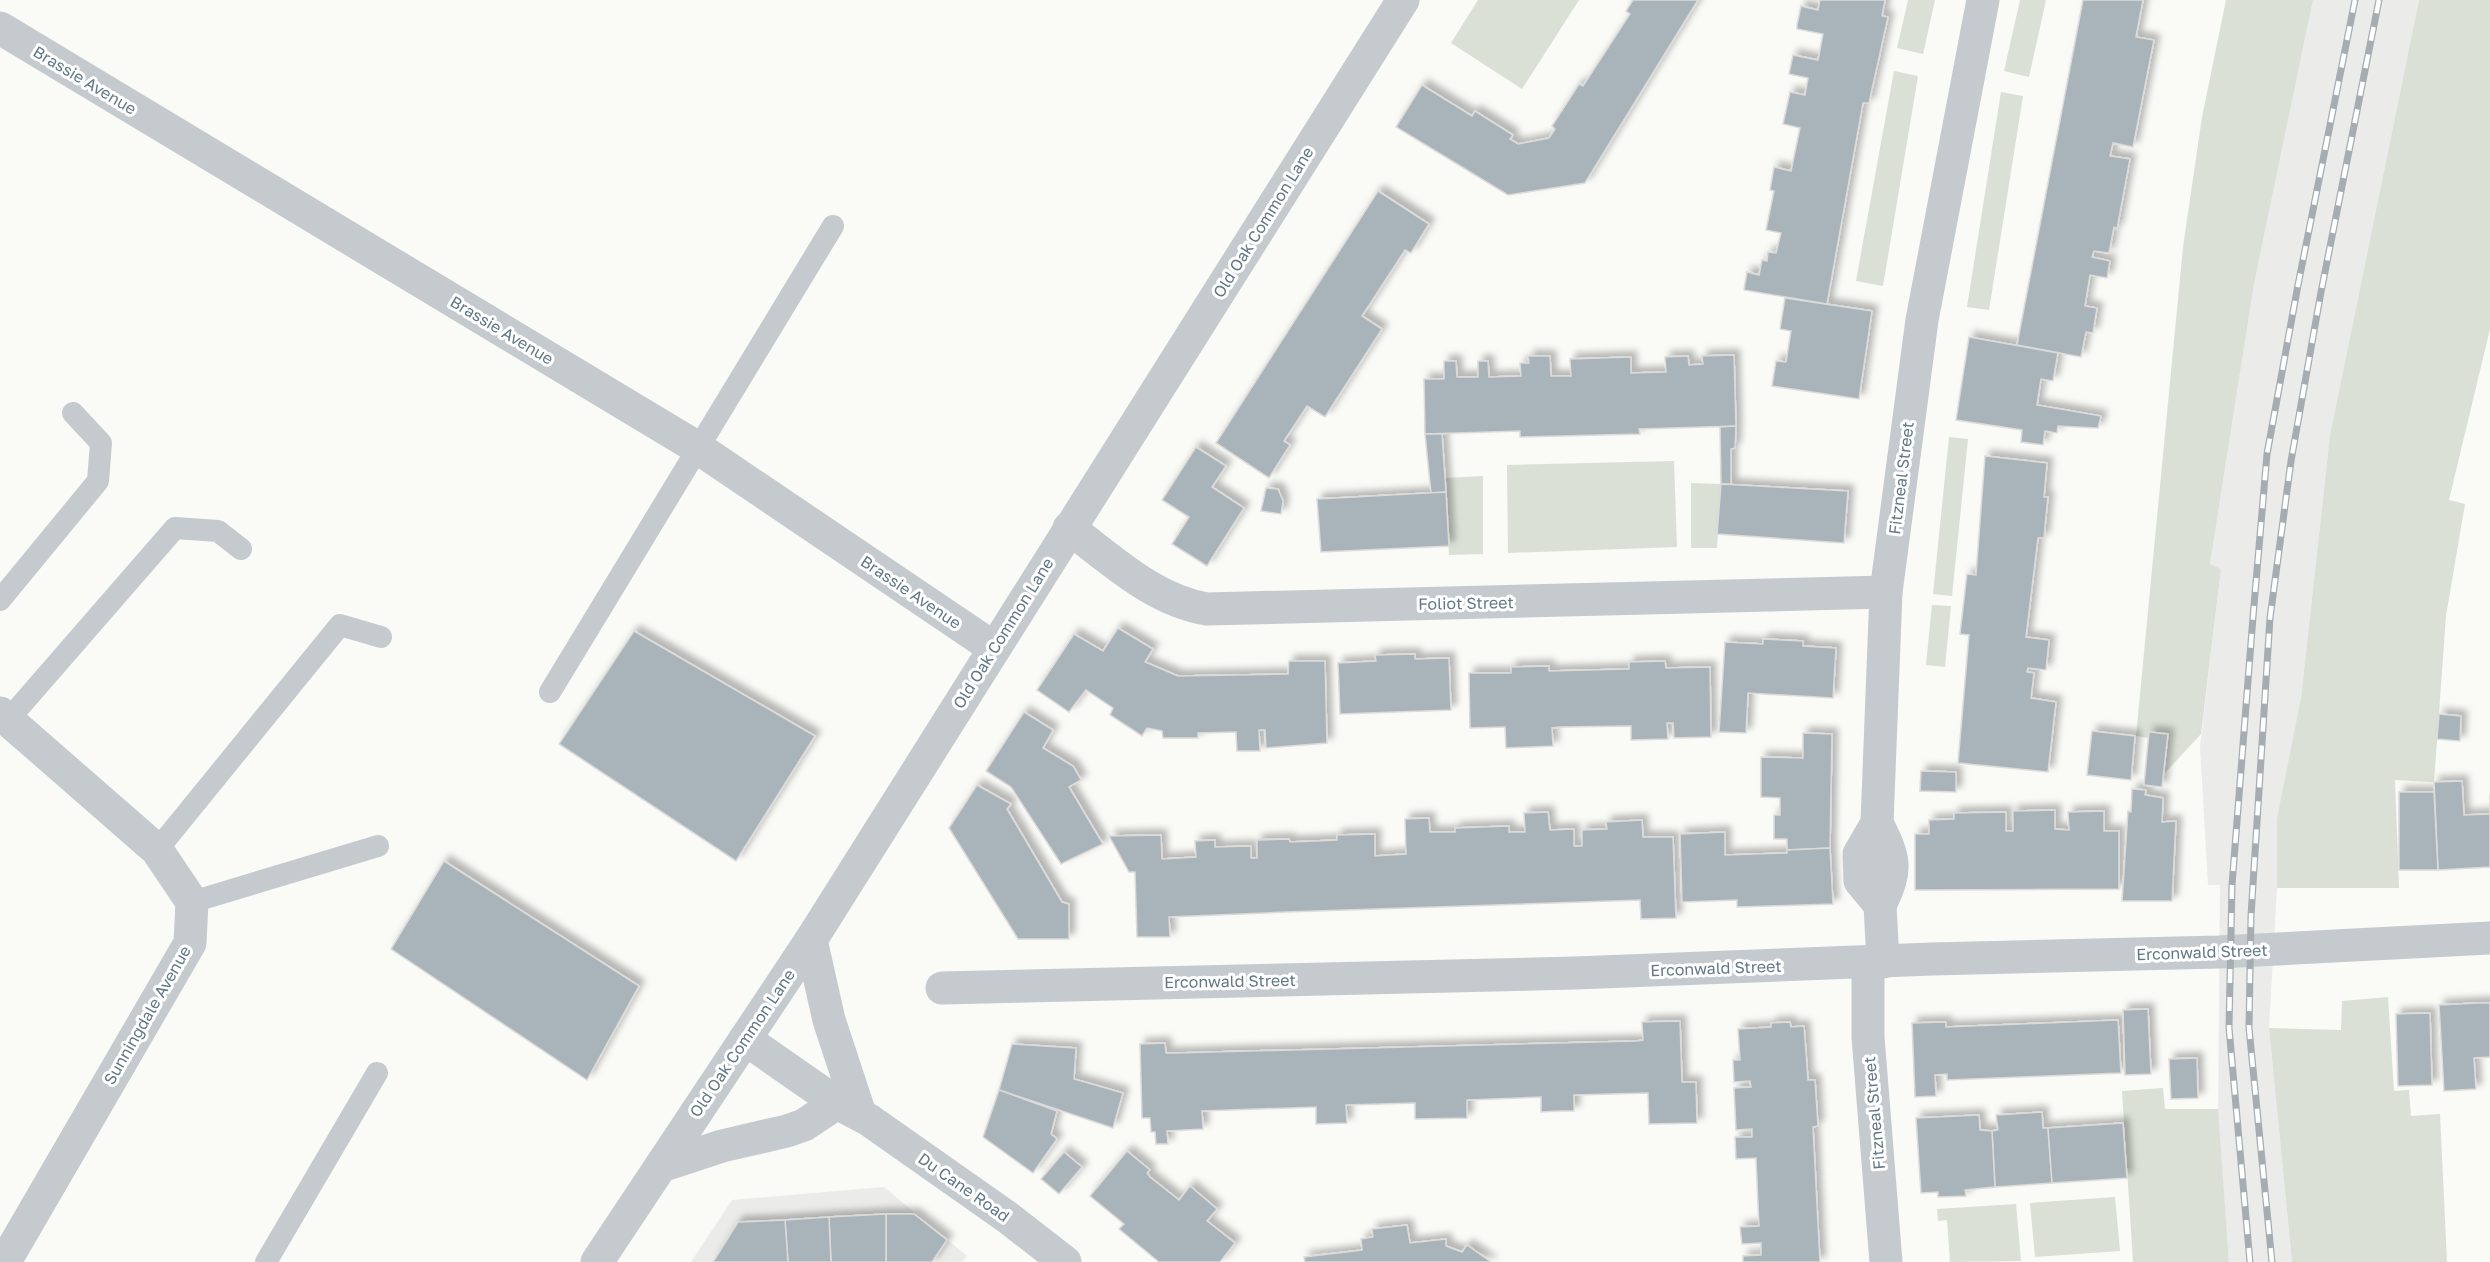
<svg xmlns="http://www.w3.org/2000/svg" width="2490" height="1262" viewBox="0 0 2490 1262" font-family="'Golos Text',sans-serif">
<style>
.built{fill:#ebebea}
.green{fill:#dae0d6}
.building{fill:#a9b4ba;stroke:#dcdbd9;stroke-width:1.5;filter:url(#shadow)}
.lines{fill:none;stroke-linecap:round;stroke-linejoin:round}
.service{stroke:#c4cacd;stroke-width:22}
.minor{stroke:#c4cacd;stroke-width:33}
.tertiary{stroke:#c4cacd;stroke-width:33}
.rail-casing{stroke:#a5adb3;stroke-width:7}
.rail{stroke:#fff;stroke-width:4.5;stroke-dasharray:14;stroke-linecap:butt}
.labels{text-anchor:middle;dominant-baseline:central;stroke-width:6;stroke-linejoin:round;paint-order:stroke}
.street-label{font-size:16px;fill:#627885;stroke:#fff}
</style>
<defs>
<filter id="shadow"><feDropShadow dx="5.5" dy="-5.5" stdDeviation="3" flood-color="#0004"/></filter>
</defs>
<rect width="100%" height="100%" fill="#fafaf7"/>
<g class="built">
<path d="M2313 0H2419L2330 435 2301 698 2286 812 2277 819V888L2269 1028 2292 1262H2229L2218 1117 2220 885H2208L2200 746 2221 569 2210 564 2254 284Z"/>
<path d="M884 1187 967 1256 962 1262H691L732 1200Z"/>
</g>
<g class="green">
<path d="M1478 0H1579L1522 89 1451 43Z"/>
<path d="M1908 0H1935L1923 54 1897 48Z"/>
<path d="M2020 0H2046L2029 77 2004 71Z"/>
<path d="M2226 0H2313L2254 284 2210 564 2221 569 2201 734 2164 774 2168 734 2149 732 2148 738 2136 736 2183 247 2202 117Z"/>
<path d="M2419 0H2490V329L2449 500 2465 504 2446 616 2434 782 2395 780 2399 888H2277V819L2301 698 2330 435Z"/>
<path d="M1894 71 1918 76 1883 286 1856 281Z"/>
<path d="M2001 92 2023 96 1989 310 1967 307Z"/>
<path d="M1949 437 1968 439 1952 596 1933 594Z"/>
<path d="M1674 461 1677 547 1508 553 1507 465Z"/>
<path d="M1483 476V554L1449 555 1445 478Z"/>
<path d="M1691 483 1721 484 1717 548H1691Z"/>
<path d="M1932 605 1951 606 1945 667 1926 665Z"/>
<path d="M2388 997 2394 1091 2409 1090 2411 1116 2440 1114 2447 1262H2292L2269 1028 2341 1030 2342 1001Z"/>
<path d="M2163 1088 2165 1109H2218L2229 1262H2133L2122 1091Z"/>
<path d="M2115 1197 2120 1251 2035 1257 2030 1203Z"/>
<path d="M2016 1204 2021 1261 1950 1262 1947 1220 1938 1221 1937 1209Z"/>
</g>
<g class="building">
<path d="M1633 0H1698L1585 183 1508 195 1396 127 1422 85 1472 116 1475 111 1513 135 1510 139 1518 144 1549 138 1555 129 1552 126 1579 84 1583 86 1630 14 1626 11Z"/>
<path d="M1820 0H1885L1882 16 1888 17 1869 103H1863L1827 304 1744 290 1747 272 1759 275 1762 260 1767 261 1768 252 1776 253 1781 233 1766 230 1774 191 1770 190 1774 167 1791 171 1800 128 1783 124 1790 92 1805 95 1808 78 1789 74 1793 55 1818 60 1823 34 1797 29V25L1801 6 1818 10Z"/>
<path d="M2083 0H2143L2136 37 2154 40 2133 147 2113 143 2110 156 2130 159 2117 229 2114 227 2109 253 2094 251 2092 257 2110 261 2107 278 2090 275 2085 306 2097 308 2093 333 2086 332 2081 357 2017 345Z"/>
<path d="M1378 191 1429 224 1411 253 1405 250 1362 316 1382 329 1325 417 1307 406 1284 441 1290 445 1269 478 1216 443Z"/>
<path d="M1785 298 1872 311 1859 399 1772 386 1776 361 1786 362 1791 331 1780 329Z"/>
<path d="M1969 337 2058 353 2053 381 2041 379 2037 405 2101 416 2098 428 2058 426 2057 433 2045 431 2043 445 2021 442 2022 430 1956 420Z"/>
<path d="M1734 355 1736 426 1639 429 1640 434 1520 437V431L1425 434 1424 379H1444V361H1456L1457 377H1478V361H1488L1489 377 1521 376 1520 363H1529L1528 356H1550L1551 376H1571L1570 359 1631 357V373L1666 372 1665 357 1688 356 1689 365 1703 364 1702 356Z"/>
<path d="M1736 426 1735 448 1731 449V484H1721L1720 427Z"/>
<path d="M1425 434H1442L1446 492 1431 493Z"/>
<path d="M1196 447 1226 466 1212 487 1244 508 1207 566 1172 544 1189 517 1162 500Z"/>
<path d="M1985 456 2047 463 2044 497H2048L2046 516 2044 538H2038L2026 637 2049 640 2046 670 2028 668 2027 672 2034 673 2031 698 2056 702 2048 772 1958 763 1969 635 1960 634 1967 574 1976 575Z"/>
<path d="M1721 484 1848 491 1844 543 1717 534Z"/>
<path d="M1266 488 1278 489 1283 501 1281 514 1261 511Z"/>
<path d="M1446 492 1449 546 1321 552 1317 499Z"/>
<path d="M1118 628 1153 649 1145 662 1178 676 1288 674 1289 661H1325L1327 743 1266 748 1265 730H1259L1260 751H1237L1236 732 1198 733V738H1163L1162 731 1147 728 1142 736 1110 715 1113 708 1086 690 1069 712 1037 690 1074 634 1103 651Z"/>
<path d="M634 631 815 736 736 861 559 744Z"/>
<path d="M1763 639 1803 641V646L1836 648 1833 698 1748 693 1746 733 1719 732 1725 642 1763 644Z"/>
<path d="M1415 654V659L1449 658 1451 710 1340 714 1338 663 1376 661 1375 655Z"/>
<path d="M1665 661 1666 668 1710 667 1711 737 1674 738 1673 723H1667L1668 739 1631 740V726L1560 727 1552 728 1553 746 1506 748 1505 727 1470 728 1469 673H1511V667L1549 666V671L1629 669V662Z"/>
<path d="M1024 712 1053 730 1043 748 1073 766 1081 780 1069 787 1103 844 1061 864 1011 787 986 771Z"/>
<path d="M2439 714 2461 716 2460 741 2437 739Z"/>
<path d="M2092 731 2135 736 2131 780 2087 775Z"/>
<path d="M2149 732 2168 734 2162 787 2144 785Z"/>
<path d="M1803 733 1832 734 1830 848 1787 850V839H1774V815H1780V798L1761 797V757L1803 758Z"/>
<path d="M1921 771 1956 772V792L1920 791Z"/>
<path d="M2462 781 2464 815 2490 814V795V867L2438 870 2434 782Z"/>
<path d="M977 785 1011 804 1007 809 1062 902 1069 904V939H1018L949 828Z"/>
<path d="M2132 789 2146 790 2145 795 2163 798 2162 822 2176 821 2172 901H2122L2128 811 2131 812Z"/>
<path d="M2399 792H2434L2438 870H2399Z"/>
<path d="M2055 810V829L2069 830 2068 812 2104 811V831H2119V889L1915 890V834H1929V820L1954 819V813L2006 812V831H2013V811Z"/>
<path d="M1548 812 1550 830 1574 829V846H1582V830L1607 829 1606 822 1642 820 1643 837H1673L1676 918 1641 919 1640 900 1286 912 1169 917 1170 937H1137L1135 872H1129L1109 836 1161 835 1162 859 1196 857 1195 841 1215 840V847L1251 846V858H1257V840L1289 839 1290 842 1337 840V835L1375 834V856L1406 854 1405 819 1429 818 1430 832H1455V828L1509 826V832H1525L1524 813Z"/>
<path d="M1725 832V855L1787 853V850L1830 848 1833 904 1737 907V900L1682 902 1680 834Z"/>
<path d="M444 861 639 986 587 1080 391 949Z"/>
<path d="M2477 1003H2490V1057L2474 1058 2476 1089 2444 1091 2439 1005Z"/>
<path d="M2148 1009 2151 1074 2125 1075 2123 1010Z"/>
<path d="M2430 1013 2432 1085 2398 1086 2396 1014Z"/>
<path d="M2118 1020 2121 1073 1947 1080V1074L1935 1075 1936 1096 1915 1097 1912 1023 1946 1022V1027Z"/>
<path d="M1680 1021 1682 1082H1696L1697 1123 1649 1124 1648 1093 1574 1095V1111H1559L1541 1112V1097L1467 1100V1118L1415 1119V1103L1346 1105 1347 1123 1316 1124V1107L1202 1111 1203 1129 1167 1131 1168 1144H1156L1155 1132H1151L1150 1118H1142L1140 1044 1165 1043 1166 1053H1176L1636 1041 1643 1040 1642 1022Z"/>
<path d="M1790 1022 1791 1027 1804 1026 1808 1080H1815L1818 1126 1813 1127 1820 1262H1743V1256L1761 1255V1243L1742 1244 1740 1227 1759 1226 1756 1158 1736 1159 1735 1137H1752V1129L1736 1130 1734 1088 1751 1087 1750 1081 1734 1082 1733 1060H1740L1738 1029 1771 1027V1023Z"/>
<path d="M1012 1044 1076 1048 1074 1079 1123 1093 1113 1128 999 1090Z"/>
<path d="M2197 1058 2198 1098 2171 1099 2169 1059Z"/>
<path d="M999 1090 1057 1111 1051 1134 1057 1139 1033 1173 983 1137Z"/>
<path d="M2042 1112 2043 1128H2048L2052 1183 1995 1187 1992 1131 1998 1130 1996 1115Z"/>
<path d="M1979 1115 1980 1130 1992 1131 1995 1187 1965 1190 1966 1196 1938 1197V1192L1921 1193 1916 1118Z"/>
<path d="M2123 1123 2127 1178 2052 1183 2048 1128Z"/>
<path d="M1127 1151 1150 1170 1147 1173 1150 1177 1179 1200 1190 1186 1217 1209 1207 1221 1235 1243 1220 1262H1159L1119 1229 1124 1224 1090 1196Z"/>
<path d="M1064 1152 1082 1167 1059 1194 1041 1179Z"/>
<path d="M886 1214H914L947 1240 932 1262H886Z"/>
<path d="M886 1214V1262H831L829 1217Z"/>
<path d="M829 1217 831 1262H788L785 1220Z"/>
<path d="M785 1220 788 1262H713L738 1222Z"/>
<path d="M1407 1225 1410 1243 1446 1239V1246L1462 1252 1467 1245 1491 1262H1305L1304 1257 1362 1250 1361 1239 1373 1237 1372 1229Z"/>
</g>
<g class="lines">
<g class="service">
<path d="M0 600 98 481 101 443 73 413"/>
<path d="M550 692 833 226"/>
<path d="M8 720 175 528 218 531 241 549"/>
<path d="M157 850 340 625 381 637"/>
<path d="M192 902 378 846"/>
<path d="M266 1262 377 1073"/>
</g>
<g class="minor">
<path d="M0 28 698 448 994 648"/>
<path d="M1069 528C1112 560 1153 600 1207 609L1886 592"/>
<path d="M0 713 157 850 192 902 190 943 10 1253 2 1262"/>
<path d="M1877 823 1859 854 1860 881 1880 905"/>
<path d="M1880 905C1898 869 1895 859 1877 823L1886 592 1922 320 1983 0"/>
<path d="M1880 905 1883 962"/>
<path d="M1868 963V1037L1886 1262"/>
<path d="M942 988 1575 973 1932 959 2219 952 2490 938"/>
</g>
<g class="tertiary">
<path d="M811 940 829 1020 860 1114"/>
<path d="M745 1039 837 1103 869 1120 1007 1217 1065 1262"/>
<path d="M661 1166 722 1146 787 1131 804 1125 837 1103"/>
<path d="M597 1262 811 940 1403 0"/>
</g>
<g class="rail-casing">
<g id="rail">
<path d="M2250 1262 2229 1028 2232 885 2253 617 2267 454 2298 285 2355 0"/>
<path d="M2272 1262 2249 1028 2251 916 2270 618 2291 461 2321 292 2379 0"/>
</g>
</g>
<use href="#rail" class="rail"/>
</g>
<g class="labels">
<g class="street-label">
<text transform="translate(85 80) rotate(31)">Brassie Avenue</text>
<text transform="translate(1263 222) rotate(-58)">Old Oak Common Lane</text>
<text transform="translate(502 330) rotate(31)">Brassie Avenue</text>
<text transform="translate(1901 478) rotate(-83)">Fitzneal Street</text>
<text transform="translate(911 592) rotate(34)">Brassie Avenue</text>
<text transform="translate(1466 603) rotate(-1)">Foliot Street</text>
<text transform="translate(1003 633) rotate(-58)">Old Oak Common Lane</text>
<text transform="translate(2202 952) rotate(-2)">Erconwald Street</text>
<text transform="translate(1716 968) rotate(-2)">Erconwald Street</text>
<text transform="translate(1230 981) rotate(-1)">Erconwald Street</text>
<text transform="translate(147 1015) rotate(-60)">Sunningdale Avenue</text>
<text transform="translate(742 1043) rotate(-56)">Old Oak Common Lane</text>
<text transform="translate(1874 1113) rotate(-95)">Fitzneal Street</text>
<text transform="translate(964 1187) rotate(35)">Du Cane Road</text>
</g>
</g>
</svg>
